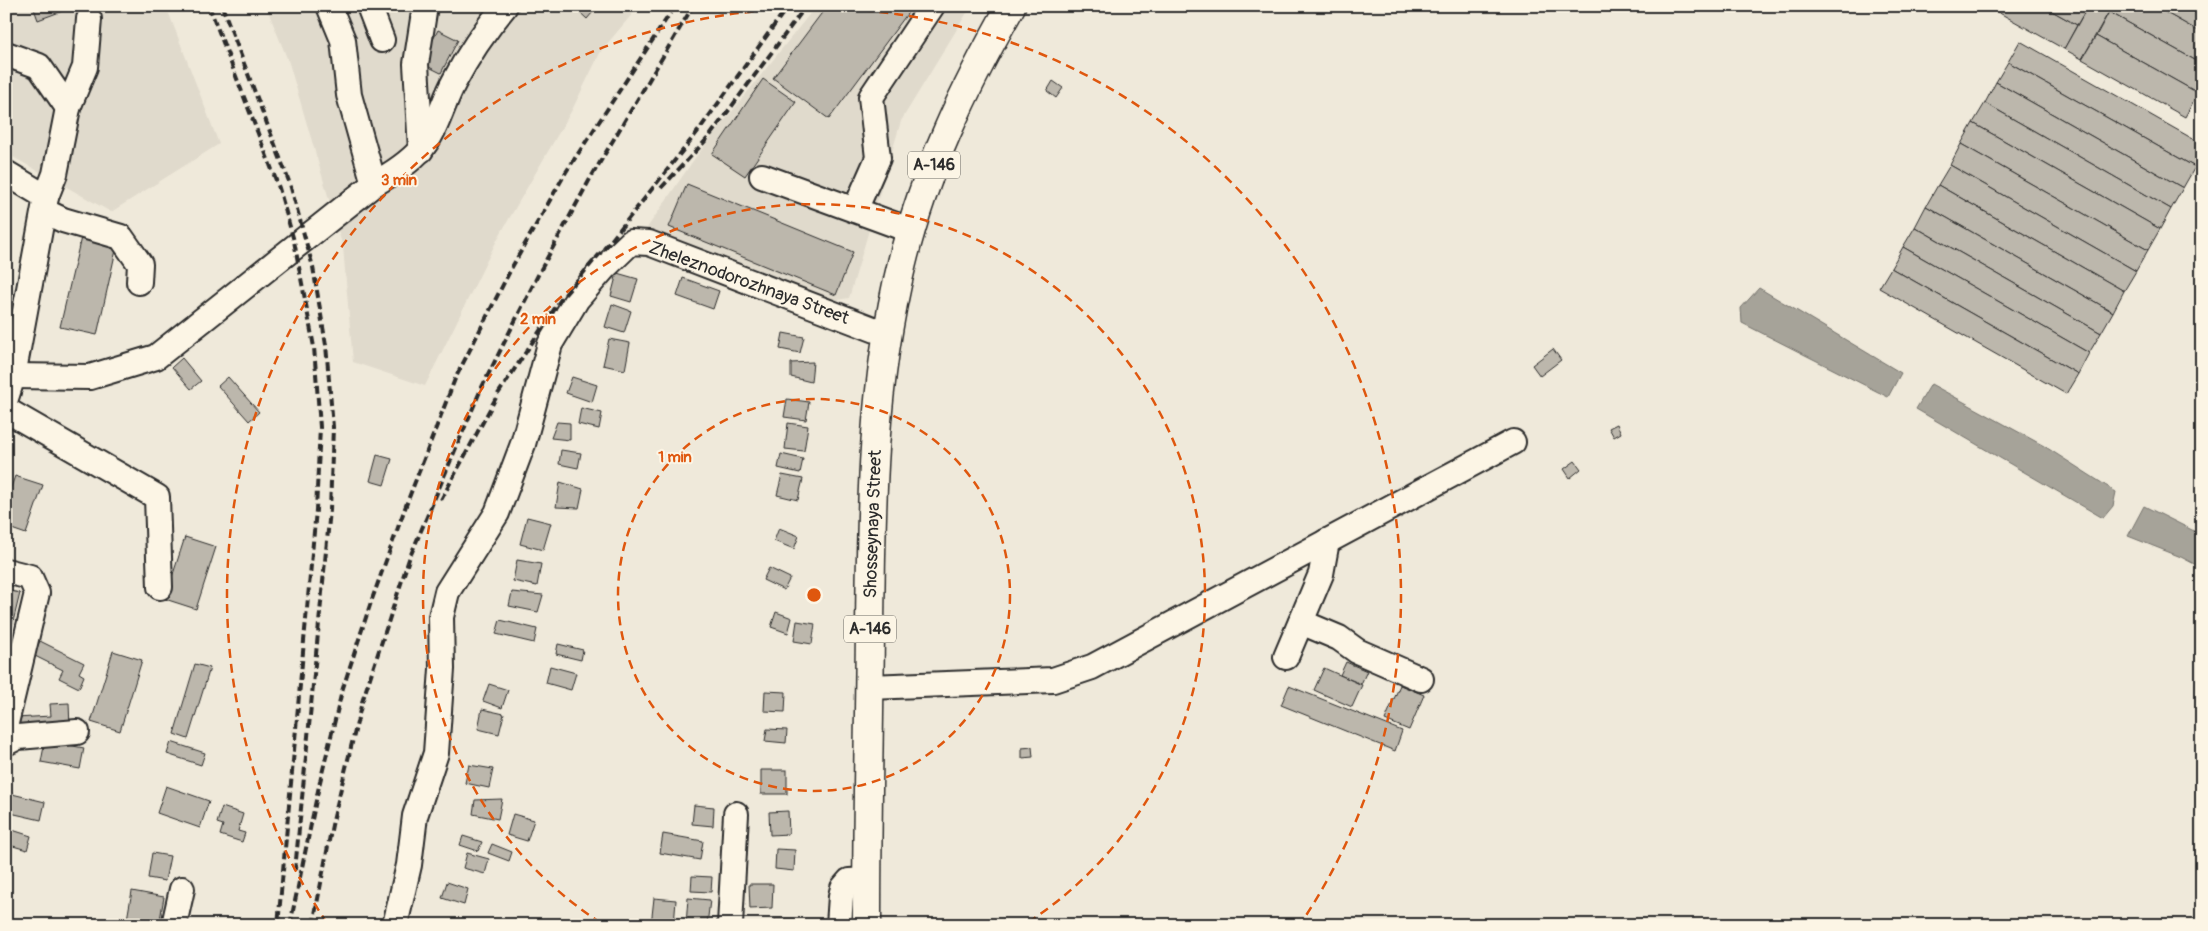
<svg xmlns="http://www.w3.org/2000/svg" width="2208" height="931" viewBox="0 0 2208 931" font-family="Pangolin,sans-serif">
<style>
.built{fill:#e0dacc}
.water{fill:#a6a399;stroke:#75736d}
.building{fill:#bcb7ac;stroke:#2b2b2b}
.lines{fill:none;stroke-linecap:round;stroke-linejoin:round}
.minor-casing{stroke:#2b2b2b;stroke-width:28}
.highway-casing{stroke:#2b2b2b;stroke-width:31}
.minor{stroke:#fcf5e5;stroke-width:24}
.highway{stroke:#fcf5e5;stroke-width:28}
.rail{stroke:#2b2b2b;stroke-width:4;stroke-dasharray:8 4;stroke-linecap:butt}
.ring{fill:none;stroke:#df570e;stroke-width:2.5;stroke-dasharray:9 6}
.labels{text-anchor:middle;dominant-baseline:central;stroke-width:4;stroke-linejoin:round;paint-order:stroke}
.shield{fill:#fcf5e5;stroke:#6a6863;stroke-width:1}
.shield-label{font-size:16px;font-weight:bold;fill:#2b2b2b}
.street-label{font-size:18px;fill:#2b2b2b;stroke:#fcf5e5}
.centre{fill:#df570e;stroke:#fcf5e5;stroke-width:2.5}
.ring-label{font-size:15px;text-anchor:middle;font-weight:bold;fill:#df570e;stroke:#fcf5e5;stroke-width:4;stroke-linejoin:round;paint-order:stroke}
</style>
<rect width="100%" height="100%" fill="#efe9da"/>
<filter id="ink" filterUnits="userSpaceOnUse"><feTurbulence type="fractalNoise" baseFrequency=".02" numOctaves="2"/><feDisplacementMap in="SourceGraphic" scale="10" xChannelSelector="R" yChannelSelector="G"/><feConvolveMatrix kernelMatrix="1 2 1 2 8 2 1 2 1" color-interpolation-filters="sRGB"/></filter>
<g filter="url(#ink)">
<g class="built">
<path d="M6 6H166L219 144 111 212 6 153Z"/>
<path d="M266 6H639L601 51 572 110 498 238 425 386 353 362 343 247 289 63Z"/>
<path d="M816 6H971L901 121 849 298 825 302 647 228 695 158Z"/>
</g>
<g class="water">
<path d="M1759 288 1901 373 1888 397 1742 323 1741 308Z"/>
<path d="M1931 384 2044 446 2116 492 2113 506 2103 518 1916 409Z"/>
<path d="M2144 506 2202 535V568L2181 557 2128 536Z"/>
</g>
<g class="building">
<path d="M33 6H76L38 20Z"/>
<path d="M573 6H598L587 19Z"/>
<path d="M827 6H913L829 119 773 78Z"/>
<path d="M1987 6H2043L2077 25 2064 49Z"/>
<path d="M2043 6H2088L2077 25Z"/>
<path d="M2088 6H2112L2082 59 2064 49Z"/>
<path d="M2112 6H2154L2202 33V64L2109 12Z"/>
<path d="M2154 6H2202V33Z"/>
<path d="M2109 12 2202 64V87L2198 93 2096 36Z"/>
<path d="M438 30 458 40 441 73 421 63Z"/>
<path d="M2096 36 2198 93 2185 117 2082 59Z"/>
<path d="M2020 41 2202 144V155L2195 167 2008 62Z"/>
<path d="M2008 62 2195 167 2183 188 1996 82Z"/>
<path d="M763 79 796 102 745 176 712 154Z"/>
<path d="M1053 81 1063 88 1056 98 1047 91Z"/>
<path d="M1996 82 2183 188 2171 209 1985 103Z"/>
<path d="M1985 103 2171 209 2160 229 1973 123Z"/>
<path d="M1973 123 2160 229 2148 250 1961 144Z"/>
<path d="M1961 144 2148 250 2136 271 1950 165Z"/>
<path d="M1950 165 2136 271 2124 291 1938 185Z"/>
<path d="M687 184 853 252 836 295 669 227Z"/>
<path d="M1938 185 2124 291 2113 312 1926 206Z"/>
<path d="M1926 206 2113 312 2101 333 1915 227Z"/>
<path d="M1915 227 2101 333 2089 353 1903 247Z"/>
<path d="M82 233 118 241 97 335 60 327Z"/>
<path d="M1903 247 2089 353 2078 374 1891 268Z"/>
<path d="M1891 268 2078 374 2066 394 1879 288Z"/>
<path d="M617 273 638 279 631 302 611 296Z"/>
<path d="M683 278 719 291 713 309 677 296Z"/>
<path d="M612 304 631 311 624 333 605 327Z"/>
<path d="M783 333 804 337 800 353 780 349Z"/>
<path d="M609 339 630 343 625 370 603 365Z"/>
<path d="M1553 349 1561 360 1540 376 1532 365Z"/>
<path d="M182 358 201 381 191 389 172 367Z"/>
<path d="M813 362 811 382 791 377V363Z"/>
<path d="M228 377 259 412 249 421 218 386Z"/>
<path d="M572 377 597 385 592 402 566 393Z"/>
<path d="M787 399 809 402 806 420 784 417Z"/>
<path d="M581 408 602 413 599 429 578 424Z"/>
<path d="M557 422 570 423V440L551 438Z"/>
<path d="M788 423 808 426 804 451 785 449Z"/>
<path d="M1617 424 1621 433 1614 437 1609 428Z"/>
<path d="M561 450 581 453 578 468 559 464Z"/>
<path d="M781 454 803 459 800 473 778 468Z"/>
<path d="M377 455 392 459 384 485 370 481Z"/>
<path d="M1575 461 1581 469 1570 478 1564 469Z"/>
<path d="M782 475 803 479 798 500 777 495Z"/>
<path d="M15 476 43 485 26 534 6 527V501Z"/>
<path d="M560 482 583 489 579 508 556 507Z"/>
<path d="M527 517 551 523 543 550 520 544Z"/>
<path d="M779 528 799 536 794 549 774 541Z"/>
<path d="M185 537 216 547 196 609 165 599Z"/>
<path d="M517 560 541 564 537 586 513 581Z"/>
<path d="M769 568 790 578 784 590 763 580Z"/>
<path d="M6 590 20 593 6 651Z"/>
<path d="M512 592 543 595 538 612 509 606Z"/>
<path d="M776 612 792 618 788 633 771 627Z"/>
<path d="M500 620 537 629 534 643 496 634Z"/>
<path d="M797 621 815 624 812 644 794 641Z"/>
<path d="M40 641 84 663 79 673 84 676 79 688 59 678 63 670 33 655Z"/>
<path d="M558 644 583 650 581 660 556 654Z"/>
<path d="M113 651 142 660 120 731 91 722Z"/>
<path d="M1346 662 1367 671 1361 684 1340 675Z"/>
<path d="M195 664 210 668 188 739 174 734Z"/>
<path d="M550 666 576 673 571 690 546 683Z"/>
<path d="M1324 668 1362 685 1352 707 1314 690Z"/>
<path d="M489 684 508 690 502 708 483 701Z"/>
<path d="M1400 685 1424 695 1409 730 1385 720Z"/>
<path d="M1289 686 1402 731 1395 751 1281 705Z"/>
<path d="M765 691 786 692 785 712 764 711Z"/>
<path d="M69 703 70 728 17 731 16 718 51 716 50 704Z"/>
<path d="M482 709 504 714 499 734 478 729Z"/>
<path d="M767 729 787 730 786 743 765 741Z"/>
<path d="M45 741 84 748 80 769 41 762Z"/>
<path d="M171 742 205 753 201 765 167 754Z"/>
<path d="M1032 747 1033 757 1022 758V748Z"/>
<path d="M469 765 493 769 489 788 465 783Z"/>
<rect x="761" y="770" width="26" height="24"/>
<path d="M166 786 209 801 200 828 157 813Z"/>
<path d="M8 793 45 802 41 820 6 812Z"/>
<path d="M502 799 498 819 473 814 475 800Z"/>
<path d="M694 805 714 807 713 826 692 824Z"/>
<path d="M222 807 243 814 238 831 245 833 242 842 220 835 223 825 217 823Z"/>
<path d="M788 811 789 834 770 835 769 812Z"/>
<path d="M513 814 534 820 527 841 507 835Z"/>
<path d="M6 828 31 836 27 850 6 844Z"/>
<path d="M663 834 703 841 700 860 660 853Z"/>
<path d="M463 836 482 842 478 851 460 845Z"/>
<path d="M492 844 512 852 509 861 488 853Z"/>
<path d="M776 849 795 850 794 871 775 869Z"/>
<path d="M152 853 170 856 165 881 148 878Z"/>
<path d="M467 853 489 859 485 874 463 868Z"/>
<path d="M692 876 712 877 711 892 691 891Z"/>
<path d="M447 882 468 889 464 905 442 898Z"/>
<path d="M749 884H773L772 908 750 909Z"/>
<path d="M132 891 164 897 159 925H126Z"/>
<path d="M654 898 676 900 674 925H651Z"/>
<path d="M688 898 710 900 707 925H686Z"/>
<rect x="775" y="919" width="19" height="6"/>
</g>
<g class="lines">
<g class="minor-casing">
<g id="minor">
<path d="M329 6 343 40 349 95 374 184"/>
<path d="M369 6 382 40"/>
<path d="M6 54 39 66 68 108"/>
<path d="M421 150 416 64 425 6"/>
<path d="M6 173 46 197"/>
<path d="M762 176 912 231"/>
<path d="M855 210 878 158 871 97 932 6"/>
<path d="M44 211 63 220 121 237 140 264 139 282"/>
<path d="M13 376 90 377 156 357 374 184C390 175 408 164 420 150 437 131 442 104 454 82 468 55 486 29 505 6"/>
<path d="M6 398 13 376 46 197 55 174 68 108 85 67 89 19"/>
<path d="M6 410 157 497 160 587"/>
<path d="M6 571 30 577 37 593 6 723"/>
<path d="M1301 622 1339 638 1357 651 1421 679"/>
<path d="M1286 657 1321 574 1327 541"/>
<path d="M869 687 1053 680 1092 667 1513 442"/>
<path d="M6 743 18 737 77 732"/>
<path d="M174 925 182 889"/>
<path d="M395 925 409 865 415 816 436 753 442 669 441 617 447 592 497 513 523 444 550 344 577 299 604 268 631 242 649 243 886 334"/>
<path d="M730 925 736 814"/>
<path d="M839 925 841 896 843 888 849 881 867 880"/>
</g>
</g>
<g class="highway-casing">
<path id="highway" d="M867 925C867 827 869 729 870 631 871 507 872 384 902 263 924 172 965 87 1011 6"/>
</g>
<use href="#minor" class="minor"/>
<use href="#highway" class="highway"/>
<g class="rail">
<path d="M209 6 279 188 294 241 314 347 320 427 316 510 278 925"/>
<path d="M222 6 290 184 313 267 326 345 333 427 330 510 295 870"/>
<path d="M661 188 709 137 806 6"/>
<path d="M441 500 498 394 561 299 609 243 699 130 788 6"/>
<path d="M290 925 319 786 342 691 371 602 408 500 455 379 512 267 566 172 675 6"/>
<path d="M313 925 332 825 362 702 409 559 481 389 539 273 590 179 693 6"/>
</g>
</g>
</g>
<g class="ring">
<circle cx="814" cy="595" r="196"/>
<path d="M601 923A391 391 0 1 1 1027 923"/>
<path d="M327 923A587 587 0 1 1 1301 923"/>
</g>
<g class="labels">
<g class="shield">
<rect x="908" y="151.5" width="52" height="27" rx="4"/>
<rect x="844" y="615.5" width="52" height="27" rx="4"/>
</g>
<g class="shield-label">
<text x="934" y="165">А-146</text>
<text x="870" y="629">А-146</text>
</g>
<g class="street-label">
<text transform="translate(749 283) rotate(20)">Zheleznodorozhnaya Street</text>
<text transform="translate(873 524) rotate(-88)">Shosseynaya Street</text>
</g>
</g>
<circle cx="814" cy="595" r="8" class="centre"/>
<g class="ring-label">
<text x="399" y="185">3 min</text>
<text x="538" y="324">2 min</text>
<text x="675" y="462">1 min</text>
</g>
<rect width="2208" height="931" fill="none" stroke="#fcf5e5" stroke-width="25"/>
<rect x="12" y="12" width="2183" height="906" fill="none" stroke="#2b2b2b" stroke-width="2" filter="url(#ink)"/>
</svg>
